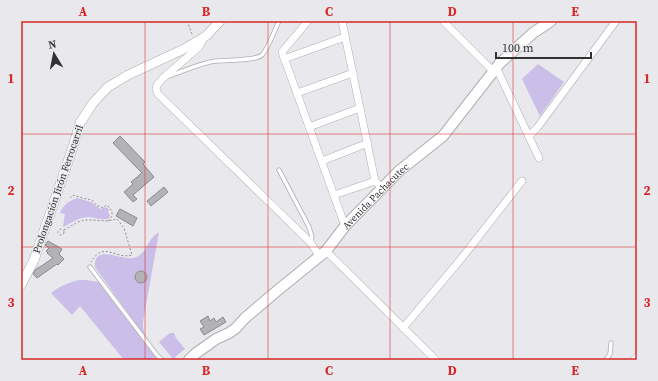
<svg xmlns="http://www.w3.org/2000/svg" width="658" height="381" viewBox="0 0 658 381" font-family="'Source Serif 4',serif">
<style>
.green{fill:#cbbee8}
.building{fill:#b3b2b6;stroke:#8b8b8e}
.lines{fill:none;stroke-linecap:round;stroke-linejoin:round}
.service-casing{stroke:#afaeb1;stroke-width:5}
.minor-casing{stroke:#afaeb1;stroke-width:8}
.tertiary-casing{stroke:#afaeb1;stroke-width:10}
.secondary-casing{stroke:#afaeb1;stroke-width:12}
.path{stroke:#908f92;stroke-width:1;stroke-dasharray:2 2;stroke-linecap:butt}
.service{stroke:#fff;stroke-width:3.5}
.minor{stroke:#fff;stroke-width:7}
.tertiary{stroke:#fff;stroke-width:9}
.secondary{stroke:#fff;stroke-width:10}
.grid{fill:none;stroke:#d62828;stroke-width:1;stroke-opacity:0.55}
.labels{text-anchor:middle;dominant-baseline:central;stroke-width:3;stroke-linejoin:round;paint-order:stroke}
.street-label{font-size:10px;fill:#323233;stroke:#e9e8ec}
.neatline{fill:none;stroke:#d62828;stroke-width:1.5}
.grid-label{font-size:13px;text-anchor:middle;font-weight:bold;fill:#d62828}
</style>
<rect width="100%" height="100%" fill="#e9e8ec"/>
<g class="green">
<path d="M538 64 564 82 540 116 522 79Z"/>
<path d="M77 198 91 202 96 206 101 209 106 207 108 208 109 210 108 212 110 215 109 218C103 221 97 218 90 217 79 217 73 222 63 227L64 220 65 214 60 213C63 205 69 201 77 198Z"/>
<path d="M159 232 143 322V327L145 337 95 267C93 243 122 261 133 258 146 255 146 244 154 236 155 234 157 234 159 232Z"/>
<path d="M80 280H86L99 282 158 360H124L80 306 72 315 51 293C60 286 69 282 80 280Z"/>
<path d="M170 333H174L176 338 185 349 176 356 174 360 159 342Z"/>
</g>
<g class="building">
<path d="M120 136 145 162 143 164 154 177 133 195 137 199 133 202 124 192 133 184 131 182 142 173 113 143Z"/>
<path d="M164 187 168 192 151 206 147 201Z"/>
<path d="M120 209 137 218 133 226 116 216Z"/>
<path d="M48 241 62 249 59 254 64 259 58 265 57 264 37 278 33 274 35 270 39 267H40L53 258 47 253 48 252 46 251 49 248 45 245Z"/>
<circle cx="141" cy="277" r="6"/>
<path d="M208 316 210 321 214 318 216 322 223 317 226 322 204 335 200 329 204 327 200 321Z"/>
</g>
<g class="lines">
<g class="service-casing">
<g id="service">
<path d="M169 76C184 71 200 63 216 61 227 60 255 61 262 55 268 49 275 29 279 21"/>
<path d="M279 170 309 227 312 237 310 241"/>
<path d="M90 267 156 354 162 360"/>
<path d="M606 360 610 354 611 343"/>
</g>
</g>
<g class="minor-casing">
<g id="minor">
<path d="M308 21 282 52 345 226"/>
<path d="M342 21 375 181 382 188"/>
<path d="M443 21 493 71"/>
<path d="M204 38 199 47 163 78 157 85 156 89 158 94 310 242 319 255"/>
<path d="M284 59 345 37"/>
<path d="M496 67 539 158"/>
<path d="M297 93 353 73"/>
<path d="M309 127 360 108"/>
<path d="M529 136 537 128 616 21"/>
<path d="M322 161 368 143"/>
<path d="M334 195 375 181"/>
<path d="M326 251 436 360"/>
<path d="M403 328 461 259 522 181"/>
<path d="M634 360 637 357"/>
</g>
</g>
<g class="tertiary-casing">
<path id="tertiary" d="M21 285 34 260 73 147 80 123 93 103 108 87 128 75 184 49 206 36 220 21"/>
</g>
<g class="secondary-casing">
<g id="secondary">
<path id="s1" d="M189 360 195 354 216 339 229 333 236 328 245 318 278 290 326 251 345 226 399 171 443 136 500 63 533 33 551 21"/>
</g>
</g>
<g class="path">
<path d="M187 21 192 34"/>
<path d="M70 198 73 195 82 198 92 200 96 205 103 208 106 205 108 206 112 211V216L108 221"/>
<circle cx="61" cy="232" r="3"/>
<path d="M64 230 78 222 84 220H91L107 221 117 219 124 228 132 255C115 260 104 240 91 262"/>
</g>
<use href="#service" class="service"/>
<use href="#minor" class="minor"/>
<use href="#tertiary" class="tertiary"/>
<use href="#secondary" class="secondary"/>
</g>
<path class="grid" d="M145 21V360M268 21V360M390 21V360M513 21V360M21 134H637M21 247H637"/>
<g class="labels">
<g class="street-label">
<text transform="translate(58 189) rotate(-71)">Prolongación Jirón Ferrocarril</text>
<text stroke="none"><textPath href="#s1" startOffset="250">Avenida Pachacutec</textPath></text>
</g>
</g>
<rect width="658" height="381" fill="none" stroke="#e9e8ec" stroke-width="44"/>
<g transform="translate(54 54) rotate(350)" stroke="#e9e8ec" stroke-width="3" paint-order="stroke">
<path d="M0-3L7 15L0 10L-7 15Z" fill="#323233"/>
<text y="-6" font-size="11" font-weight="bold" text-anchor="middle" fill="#323233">N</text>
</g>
<path d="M496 52v6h95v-6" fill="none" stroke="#323233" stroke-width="2"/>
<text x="502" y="52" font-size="12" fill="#323233" stroke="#e9e8ec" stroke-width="3" paint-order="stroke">100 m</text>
<rect x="22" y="22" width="614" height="337" class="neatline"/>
<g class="grid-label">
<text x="83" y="16">A</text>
<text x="206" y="16">B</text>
<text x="329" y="16">C</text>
<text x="452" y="16">D</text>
<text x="575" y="16">E</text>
<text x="11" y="83">1</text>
<text x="647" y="83">1</text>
<text x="11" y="195">2</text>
<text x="647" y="195">2</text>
<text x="11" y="307">3</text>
<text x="647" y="307">3</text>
<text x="83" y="375">A</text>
<text x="206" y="375">B</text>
<text x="329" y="375">C</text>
<text x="452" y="375">D</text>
<text x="575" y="375">E</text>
</g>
</svg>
